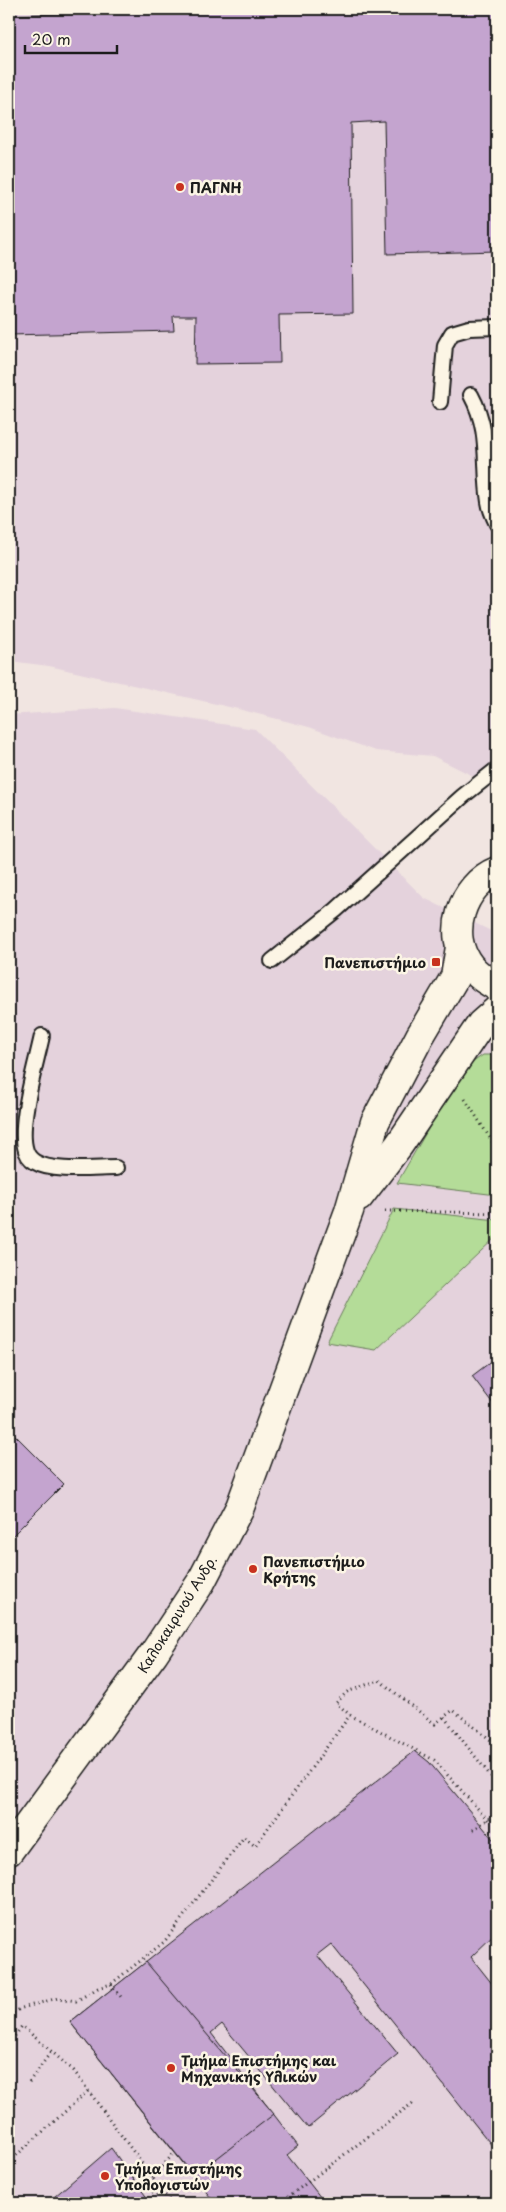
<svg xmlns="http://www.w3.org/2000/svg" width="506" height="2212" viewBox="0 0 506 2212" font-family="'Playpen Sans',sans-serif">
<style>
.built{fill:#e4d2dc}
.green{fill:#b4dc98;stroke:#687c5a}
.building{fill:#c4a4cf;stroke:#1c1c1c}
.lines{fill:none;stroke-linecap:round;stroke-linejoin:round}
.lane-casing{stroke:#1c1c1c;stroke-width:18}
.street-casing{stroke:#1c1c1c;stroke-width:31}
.path{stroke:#1c1c1c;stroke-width:3;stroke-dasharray:1 4;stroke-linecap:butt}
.lane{stroke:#fcf5e5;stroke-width:14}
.street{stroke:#fcf5e5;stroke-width:28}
.poi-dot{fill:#c8321e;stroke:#fcf5e5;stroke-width:2}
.labels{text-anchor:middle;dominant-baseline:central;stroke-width:5;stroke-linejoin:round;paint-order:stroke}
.poi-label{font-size:14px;font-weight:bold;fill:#1c1c1c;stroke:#fcf5e5;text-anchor:start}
.street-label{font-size:14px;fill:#1c1c1c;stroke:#fcf5e5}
</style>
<rect width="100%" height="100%" fill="#f1e5e1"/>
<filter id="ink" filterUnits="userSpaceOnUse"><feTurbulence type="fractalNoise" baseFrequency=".02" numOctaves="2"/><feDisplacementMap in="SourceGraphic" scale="10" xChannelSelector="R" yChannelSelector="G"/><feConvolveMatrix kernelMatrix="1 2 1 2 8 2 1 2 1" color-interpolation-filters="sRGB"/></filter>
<g filter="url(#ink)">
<g class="built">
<path d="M9 9H497V788L433 756 376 751 309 727 238 709 49 666 9 661Z"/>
<path d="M115 708 255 729 424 898 497 934V2203H9V715Z"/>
</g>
<g class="green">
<path d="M483 1055H497V1195L397 1183 462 1070Z"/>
<path d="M394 1209 497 1220V1236L376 1350 327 1342Z"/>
</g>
<g class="building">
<path d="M218 9H497V251L387 254 384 121 351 123 353 314 279 315 280 363 195 364 196 316H173L174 331 9 335V15Z"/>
<path d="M497 1357V1409L472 1376Z"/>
<path d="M9 1429 64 1484 9 1539Z"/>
<path d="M415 1751 429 1762 497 1844V1932L471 1957 497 1990V2152L331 1944 317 1955 398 2054 308 2128 222 2024 211 2033 298 2146 287 2155 325 2203H215L70 2022Z"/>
<path d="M146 1962 274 2114 194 2176 70 2022Z"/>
<path d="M111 2148 148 2199 143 2203H47Z"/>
</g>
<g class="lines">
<g class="lane-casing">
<g id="lane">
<path d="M471 395C491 432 483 463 489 502 490 510 494 518 497 524"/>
<path d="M440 402 445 345 452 333 469 328 497 327"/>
<path d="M272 961 336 910 463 796 497 769"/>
<path d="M42 1036C36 1064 19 1121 25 1147 26 1153 30 1159 35 1162 53 1173 95 1168 116 1168"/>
</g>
</g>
<g class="street-casing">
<g id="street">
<path d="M497 871C462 885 445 935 470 966 478 976 487 981 497 987"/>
<path d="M359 1197 399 1145 481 1024 497 1010"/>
<path d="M9 1851 154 1653 201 1582 240 1507 349 1211 375 1122 420 1036 455 977 460 947"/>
</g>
</g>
<g class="path">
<path d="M465 1099 497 1149"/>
<path d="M385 1211 497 1213"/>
<path d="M444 1717 497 1784"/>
<path d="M488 1820 434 1760 350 1715 336 1703 347 1692 379 1680 435 1724 453 1710 497 1745"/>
<path d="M473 1830 497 1813"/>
<path d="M111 1984 121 1997"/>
<path d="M9 2015 22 2008 58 1998 76 2001 98 1988 111 1984 164 1942 244 1837 255 1846 350 1715"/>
<path d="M9 2044 22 2026 74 2071 171 2203"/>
<path d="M29 2082 51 2052"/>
<path d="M9 2162 88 2091"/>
<path d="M129 2173 142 2164"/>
<path d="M152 2178 175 2152"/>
<path d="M133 2179 141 2175 156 2196 162 2191"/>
<path d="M280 2203 413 2103"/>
</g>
<use href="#lane" class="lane"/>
<use href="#street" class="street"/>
</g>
</g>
<g class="poi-dot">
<circle cx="180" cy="187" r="5"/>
<rect x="431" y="957" width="10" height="10" rx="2.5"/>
<circle cx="253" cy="1569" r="5"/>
<circle cx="171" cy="2068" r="5"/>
<circle cx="105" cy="2176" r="5"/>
</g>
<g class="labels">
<g class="poi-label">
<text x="190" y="187">ΠΑΓΝΗ</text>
<text x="426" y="962" text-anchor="end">Πανεπιστήμιο</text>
<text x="263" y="1561">Πανεπιστήμιο<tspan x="263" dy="16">Κρήτης</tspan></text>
<text x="181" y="2060">Τμήμα Επιστήμης και<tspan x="181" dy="16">Μηχανικής Υλικών</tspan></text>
<text x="115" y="2168">Τμήμα Επιστήμης<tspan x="115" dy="16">Υπολογιστών</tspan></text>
</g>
<g class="street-label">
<text transform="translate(177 1614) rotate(-58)">Καλοκαιρινού Ανδρ.</text>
</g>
</g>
<rect width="506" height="2212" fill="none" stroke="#fcf5e5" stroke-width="30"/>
<rect x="15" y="15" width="476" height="2182" fill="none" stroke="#1c1c1c" stroke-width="2" filter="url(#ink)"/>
<path d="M25 45v8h92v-8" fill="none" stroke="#1c1c1c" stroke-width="2.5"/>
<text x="32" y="45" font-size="15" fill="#1c1c1c" stroke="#fcf5e5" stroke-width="4" paint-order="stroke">20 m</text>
</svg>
